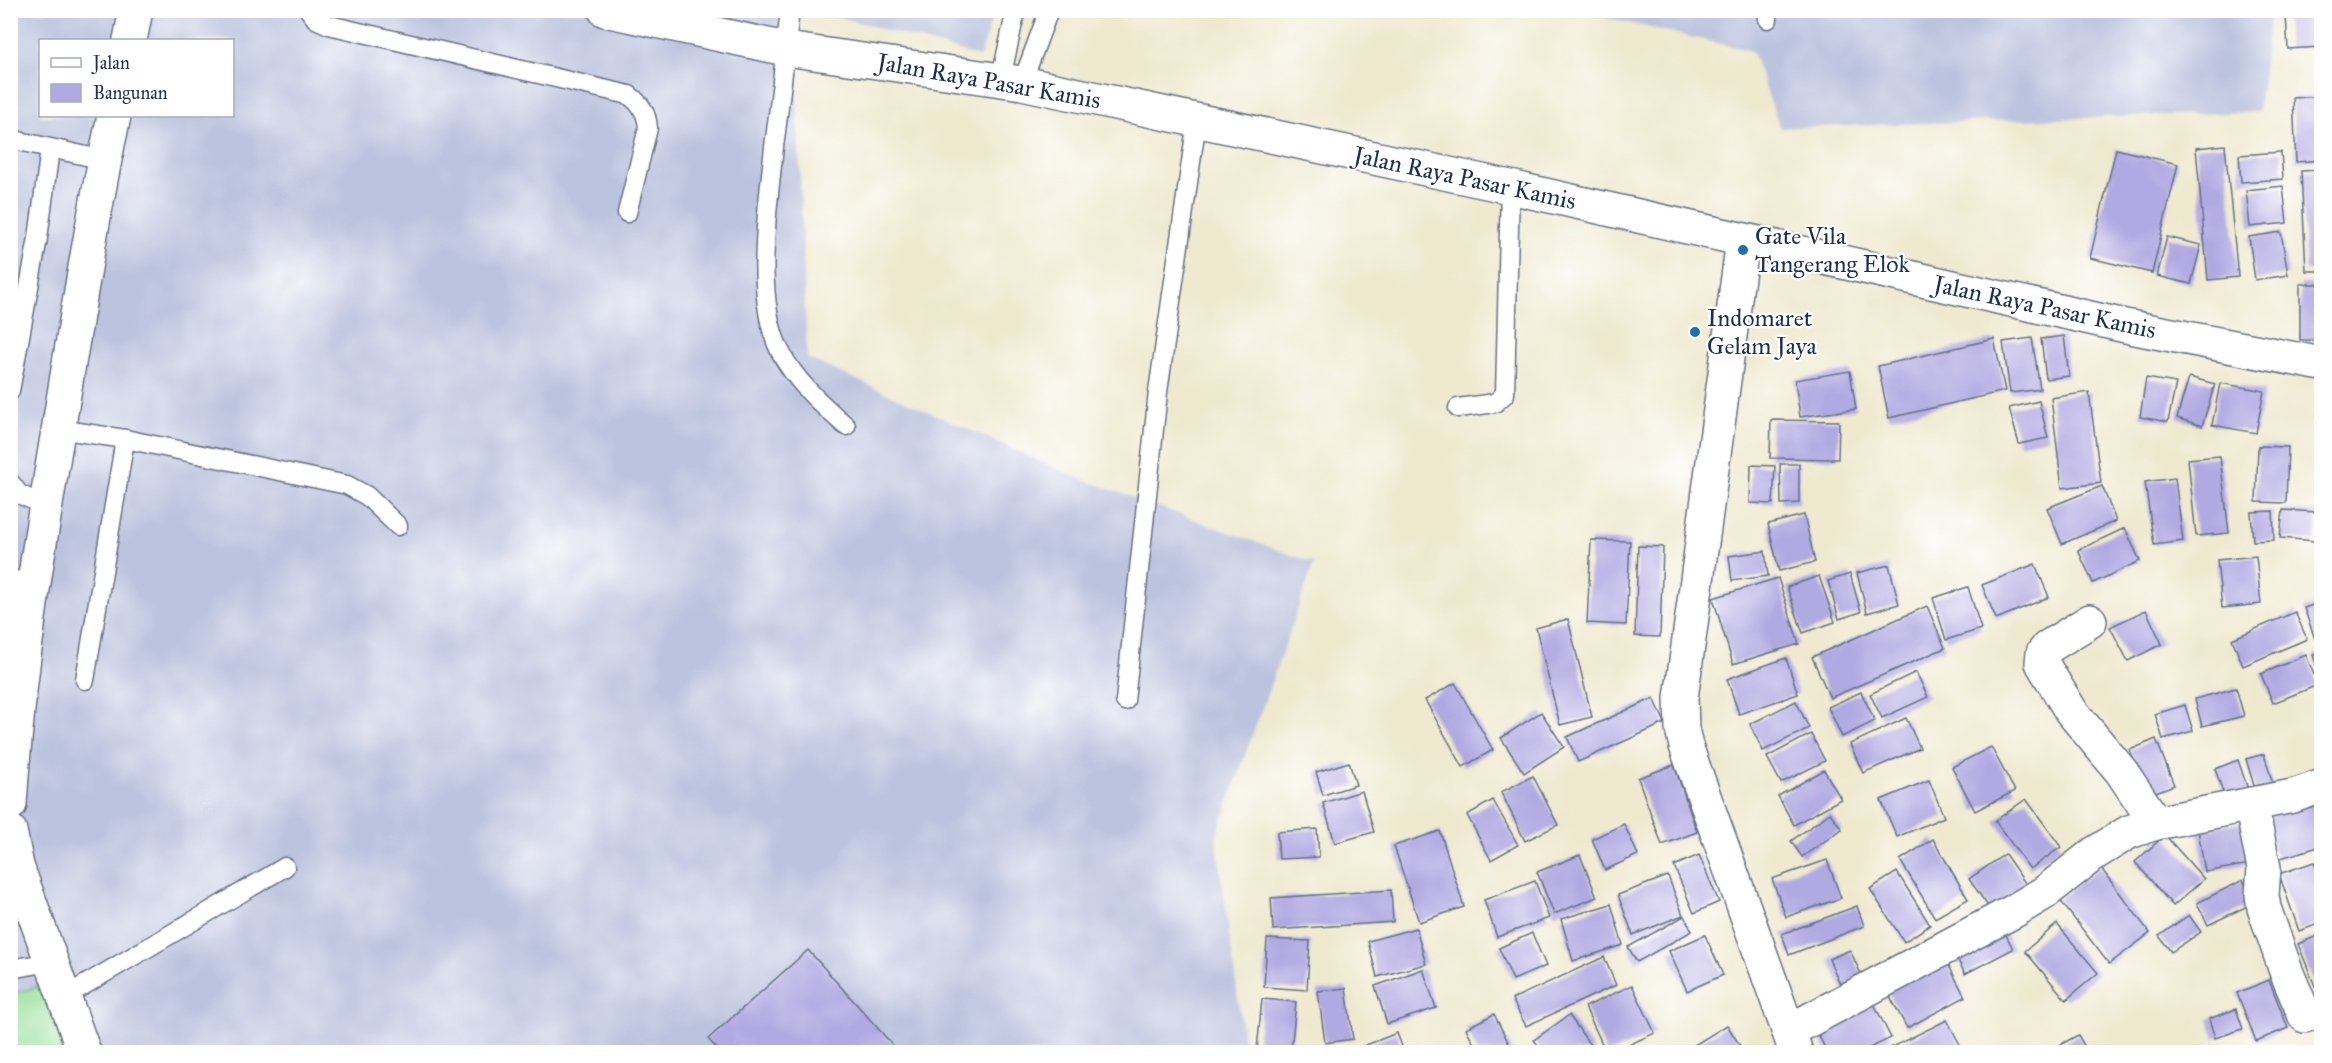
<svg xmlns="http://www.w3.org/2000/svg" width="2332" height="1063" viewBox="0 0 2332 1063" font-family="'IM FELL Great Primer',serif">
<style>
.industrial{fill:#bcc3de;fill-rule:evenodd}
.green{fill:#96df9a;stroke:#58877c;stroke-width:1.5}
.building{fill:#b1a9e2}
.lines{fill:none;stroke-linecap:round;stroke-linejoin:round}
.service-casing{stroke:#657086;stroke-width:21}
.minor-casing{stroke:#657086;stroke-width:36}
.tertiary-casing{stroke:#657086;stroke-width:36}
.secondary-casing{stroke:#657086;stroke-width:36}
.service{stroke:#fff;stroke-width:18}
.minor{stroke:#fff;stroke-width:33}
.tertiary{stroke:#fff;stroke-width:33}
.secondary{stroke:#fff;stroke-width:33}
.poi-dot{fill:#1f6fb2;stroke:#fff;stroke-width:2}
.labels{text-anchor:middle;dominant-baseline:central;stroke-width:4.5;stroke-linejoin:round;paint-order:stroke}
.street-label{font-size:24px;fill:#1b2f5e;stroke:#fff}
.poi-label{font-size:24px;fill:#1b2f5e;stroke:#fff;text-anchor:start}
</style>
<rect width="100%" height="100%" fill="#fff"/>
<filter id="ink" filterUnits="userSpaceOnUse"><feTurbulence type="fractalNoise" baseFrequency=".0167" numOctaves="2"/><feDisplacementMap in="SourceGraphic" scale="12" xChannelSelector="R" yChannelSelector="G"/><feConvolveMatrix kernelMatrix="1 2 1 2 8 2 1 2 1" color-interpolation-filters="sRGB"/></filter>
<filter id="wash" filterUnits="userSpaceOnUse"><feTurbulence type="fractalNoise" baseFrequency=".008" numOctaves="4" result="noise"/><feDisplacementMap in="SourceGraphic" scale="24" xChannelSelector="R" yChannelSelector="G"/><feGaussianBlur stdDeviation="1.35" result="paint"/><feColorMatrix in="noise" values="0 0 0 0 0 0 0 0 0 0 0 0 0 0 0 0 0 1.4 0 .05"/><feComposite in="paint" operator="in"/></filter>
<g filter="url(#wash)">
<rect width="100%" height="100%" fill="#eee9cf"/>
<g class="industrial">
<path d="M10 11H794L807 358 1076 477 1314 563 1216 837 1245 1050 1248 1052H66L42 987 11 994ZM40 40H232V116H40Z"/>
<path d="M819 11H994L980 57Z"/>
<path d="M1576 11H2270L2258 112 1780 128 1752 51Z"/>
</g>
<path class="green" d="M41 986 66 1052H11V994Z"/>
<g id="blocks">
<g class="building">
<path d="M2317 13 2320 47 2288 49 2286 15Z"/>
<path d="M2322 96V160L2296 162 2293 98Z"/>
<path d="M2225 145 2238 277 2208 280 2196 148Z"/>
<path d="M2116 149 2178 164 2152 273 2090 258Z"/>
<path d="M2281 152 2283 179 2241 182 2239 155Z"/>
<path d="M2322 170V271H2306L2301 171Z"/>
<path d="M2283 186 2287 223 2250 227 2246 190Z"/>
<path d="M2281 232 2288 275 2255 280 2249 237Z"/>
<path d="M2167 237 2201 245 2191 284 2157 276Z"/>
<rect x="2300" y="284" width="22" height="56"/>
<path d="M2064 336 2069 376 2046 379 2041 339Z"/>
<path d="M2032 338 2040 389 2010 393 2003 342Z"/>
<path d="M1994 339 2005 391 1889 418 1878 366Z"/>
<path d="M1850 371 1856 409 1800 417 1795 380Z"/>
<path d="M2189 377 2215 384 2202 426 2177 418Z"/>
<path d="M2146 378 2176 383 2168 422 2140 417Z"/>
<path d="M2220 383 2264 391 2256 433 2212 425Z"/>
<path d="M2089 392 2101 483 2062 488 2051 398Z"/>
<path d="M2039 401 2048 438 2019 444 2009 408Z"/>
<path d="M2322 414V457H2320L2317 415Z"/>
<path d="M1771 420 1839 421 1838 459 1770 458Z"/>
<path d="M2258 446 2288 447 2286 503 2256 502Z"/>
<path d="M2220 456 2229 533 2196 536 2188 459Z"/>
<path d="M1780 464H1799V503L1781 504Z"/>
<path d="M1751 465 1775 466 1773 504 1750 503Z"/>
<path d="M2175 478 2183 541 2154 545 2145 482Z"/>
<path d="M2102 486 2116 521 2062 544 2047 508Z"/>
<path d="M2283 510 2317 512 2315 541 2280 538Z"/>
<path d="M2273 511 2274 540 2253 541 2251 512Z"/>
<path d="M1804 515 1815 562 1779 571 1768 524Z"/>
<path d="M2125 528 2140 561 2093 583 2078 550Z"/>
<path d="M1591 540 1630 541 1626 625 1587 623Z"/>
<path d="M1638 546 1663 547 1660 637 1635 636Z"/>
<path d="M1765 551 1768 576 1732 581 1729 556Z"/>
<path d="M2256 556 2261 604 2222 608 2217 560Z"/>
<path d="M2035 564 2049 597 1996 619 1982 585Z"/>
<path d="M1889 565 1899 604 1867 613 1857 573Z"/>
<path d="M1850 574 1861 612 1839 619 1828 581Z"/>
<path d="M1819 576 1835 622 1803 633 1787 587Z"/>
<path d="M1778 578 1799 644 1733 664 1713 598Z"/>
<path d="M1968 587 1981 629 1946 640 1933 598Z"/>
<path d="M2322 602V637L2315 639 2304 608Z"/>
<path d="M1927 606 1945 648 1830 698 1812 657Z"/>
<path d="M2146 610 2162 644 2128 661 2110 627Z"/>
<path d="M2295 612 2307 639 2243 666 2232 639Z"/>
<path d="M1568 619 1592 717 1560 725 1536 628Z"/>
<path d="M2322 652V678H2321L2313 655Z"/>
<path d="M2306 655 2318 685 2273 703 2261 674Z"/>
<path d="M1786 658 1798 694 1739 714 1727 679Z"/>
<path d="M1916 672 1928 697 1882 718 1870 694Z"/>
<path d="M1455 683 1493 750 1463 767 1425 700Z"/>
<path d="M2236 688 2244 716 2202 726 2195 699Z"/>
<path d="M1861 692 1875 721 1842 737 1828 707Z"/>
<path d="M1654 698 1665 723 1578 762 1567 737Z"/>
<path d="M1796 701 1809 728 1763 751 1750 724Z"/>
<path d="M2185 705 2193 731 2163 739 2155 714Z"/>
<path d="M1541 712 1564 747 1524 773 1501 738Z"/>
<path d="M1906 718 1920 748 1863 773 1850 744Z"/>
<path d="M1811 734 1825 761 1781 783 1767 757Z"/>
<path d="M2156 739 2174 785 2148 795 2130 750Z"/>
<path d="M1991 747 2015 791 1975 811 1952 767Z"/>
<path d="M2264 754 2275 791 2257 796 2246 759Z"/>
<path d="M2238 760 2250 795 2227 804 2215 769Z"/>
<path d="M1349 762 1356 785 1323 795 1316 772Z"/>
<path d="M1674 765 1697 832 1662 845 1638 778Z"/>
<path d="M1824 770 1841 799 1794 825 1778 796Z"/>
<path d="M1533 776 1558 825 1525 841 1501 792Z"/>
<path d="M1929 780 1944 817 1897 837 1881 800Z"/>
<path d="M1362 791 1374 832 1335 843 1323 803Z"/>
<path d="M2026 799 2061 847 2030 869 1995 821Z"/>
<path d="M1493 800 1518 845 1491 860 1467 815Z"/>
<path d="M2315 802 2322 823V846L2277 859 2265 816Z"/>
<path d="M1830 813 1842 829 1802 857 1791 841Z"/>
<path d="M2248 821 2256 863 2205 872 2198 830Z"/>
<path d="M1624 824 1638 855 1605 870 1592 839Z"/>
<path d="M1317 829 1319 857 1279 859 1277 832Z"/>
<path d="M1440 831 1464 907 1419 922 1394 846Z"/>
<path d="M2165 835 2204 879 2173 906 2135 862Z"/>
<path d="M1933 839 1968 899 1935 918 1900 860Z"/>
<path d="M2005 854 2030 890 1994 915 1969 879Z"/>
<path d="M1580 855 1597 897 1554 914 1537 872Z"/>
<path d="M1699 855 1719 902 1694 913 1674 866Z"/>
<path d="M1827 860 1841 898 1786 917 1772 879Z"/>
<path d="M2314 862 2322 884V923L2299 931 2279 874Z"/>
<path d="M2100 867 2150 933 2109 964 2059 899Z"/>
<path d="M1897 872 1930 925 1904 942 1870 889Z"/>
<path d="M1668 876 1683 915 1633 935 1618 895Z"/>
<path d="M2243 880 2254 903 2208 925 2197 903Z"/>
<path d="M1535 881 1549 918 1497 937 1484 900Z"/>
<path d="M1391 890 1393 922 1273 930 1271 898Z"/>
<path d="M1611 904 1623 945 1573 961 1561 919Z"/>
<path d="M1857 906 1864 926 1789 955 1782 934Z"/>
<path d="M2189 915 2201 932 2171 952 2159 936Z"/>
<path d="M1684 916 1692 931 1637 962 1628 947Z"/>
<path d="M2057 924 2098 973 2066 1000 2025 951Z"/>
<path d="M1416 928 1426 964 1377 977 1368 941Z"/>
<path d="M2003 929 2013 949 1965 974 1955 954Z"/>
<path d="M1532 933 1546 966 1513 980 1499 948Z"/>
<path d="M2322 934V989L2317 991 2298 944Z"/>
<path d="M1705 935 1723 975 1687 991 1669 951Z"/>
<path d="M1267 939 1310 941 1307 990 1264 987Z"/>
<path d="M808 950 899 1052H720L708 1039Z"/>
<path d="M1850 950 1865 983 1844 993 1829 959Z"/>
<path d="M1604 957 1616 985 1526 1026 1512 999Z"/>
<path d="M1945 958 1965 997 1907 1028 1886 989Z"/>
<path d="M1423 969 1436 1008 1387 1024 1375 986Z"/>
<path d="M2269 980 2288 1028 2256 1041 2237 993Z"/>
<path d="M1632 985 1655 1033 1613 1052H1606L1585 1007Z"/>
<path d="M1346 988 1353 1039 1325 1043 1318 991Z"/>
<path d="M1871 998 1891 1038 1861 1052H1827L1814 1026Z"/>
<path d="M1262 999 1296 1002 1291 1052 1257 1050Z"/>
<path d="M2236 1009 2243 1029 2215 1038 2209 1019Z"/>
<path d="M1494 1014 1513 1052H1478L1466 1028Z"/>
<path d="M1569 1015 1595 1052H1543L1534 1040Z"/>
<path d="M1947 1020 1964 1052H1887L1886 1050Z"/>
<path d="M1727 1025 1744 1052H1683Z"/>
<path d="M1397 1033 1404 1052H1348Z"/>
<path d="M2078 1035 2088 1052H2047Z"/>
</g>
</g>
</g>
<g filter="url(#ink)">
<use href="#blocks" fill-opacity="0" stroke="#657086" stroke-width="1.5"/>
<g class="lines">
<g class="service-casing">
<g id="service">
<path d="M309 10 316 19 329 25 629 95C641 104 647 113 648 128L627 213"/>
<path d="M790 10C785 56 780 102 774 147 768 207 753 296 780 351 795 381 821 404 846 426"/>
<path d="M1768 10V19"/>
<path d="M1001 78 1016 10"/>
<path d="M1022 83 1049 10"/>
<path d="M10 139 104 160"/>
<path d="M10 391 38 238 50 149"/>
<path d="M1458 408 1495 403 1505 394 1510 187"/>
<path d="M58 429 125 439 347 485 367 496 398 526"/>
<path d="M10 482 19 494 45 506"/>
<path d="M10 580 33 581"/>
<path d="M85 680 125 439"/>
<path d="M1125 701 1158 392 1197 120"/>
<path d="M10 969 51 962"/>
<path d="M64 997 285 867"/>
</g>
</g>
<g class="minor-casing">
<g id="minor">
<path d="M2090 621 2048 647 2043 653 2042 663 2071 711 2121 771 2156 823"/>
<path d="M2251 804 2264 868 2262 895 2264 908 2286 971 2305 1016"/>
<path d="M1789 1031 2014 911 2044 893 2095 853 2129 832 2156 823 2293 796 2322 786"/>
</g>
</g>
<g class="tertiary-casing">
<path id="tertiary" d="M1743 240 1681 698 1682 729 1686 746 1796 1052"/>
</g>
<g class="secondary-casing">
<g id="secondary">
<path d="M605 10 786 49 1022 83 1510 187 2130 327 2322 364"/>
<path d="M130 40 136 10"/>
<path d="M10 804C18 676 38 551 59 425 76 321 92 218 114 116"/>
<path d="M10 831 17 866 84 1052"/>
</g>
</g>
<use href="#service" class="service"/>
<use href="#minor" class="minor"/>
<use href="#tertiary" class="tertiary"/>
<use href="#secondary" class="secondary"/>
</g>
</g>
<g class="poi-dot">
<circle cx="1743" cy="250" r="6"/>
<circle cx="1695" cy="332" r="6"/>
</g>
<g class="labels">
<g class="street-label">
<text transform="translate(989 81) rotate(10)">Jalan Raya Pasar Kamis</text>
<text transform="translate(1465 178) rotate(12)">Jalan Raya Pasar Kamis</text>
<text transform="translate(2045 307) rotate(12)">Jalan Raya Pasar Kamis</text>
</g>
<g class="poi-label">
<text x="1755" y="236">Gate Vila<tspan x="1755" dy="28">Tangerang Elok</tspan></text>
<text x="1707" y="318">Indomaret<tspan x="1707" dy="28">Gelam Jaya</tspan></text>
</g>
</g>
<rect width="2332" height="1063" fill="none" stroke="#fff" stroke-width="36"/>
<rect x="39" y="39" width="195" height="78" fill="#ffffff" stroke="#a4acbf" stroke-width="1.5"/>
<rect x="51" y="58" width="30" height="9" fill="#ffffff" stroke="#a4acbf" stroke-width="1.5"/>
<text x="93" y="69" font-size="18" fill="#1b2f5e">Jalan</text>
<rect x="51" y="84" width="30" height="18" fill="#b1a9e2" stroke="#a4acbf" stroke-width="1.5"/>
<text x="93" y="99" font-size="18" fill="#1b2f5e">Bangunan</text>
</svg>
